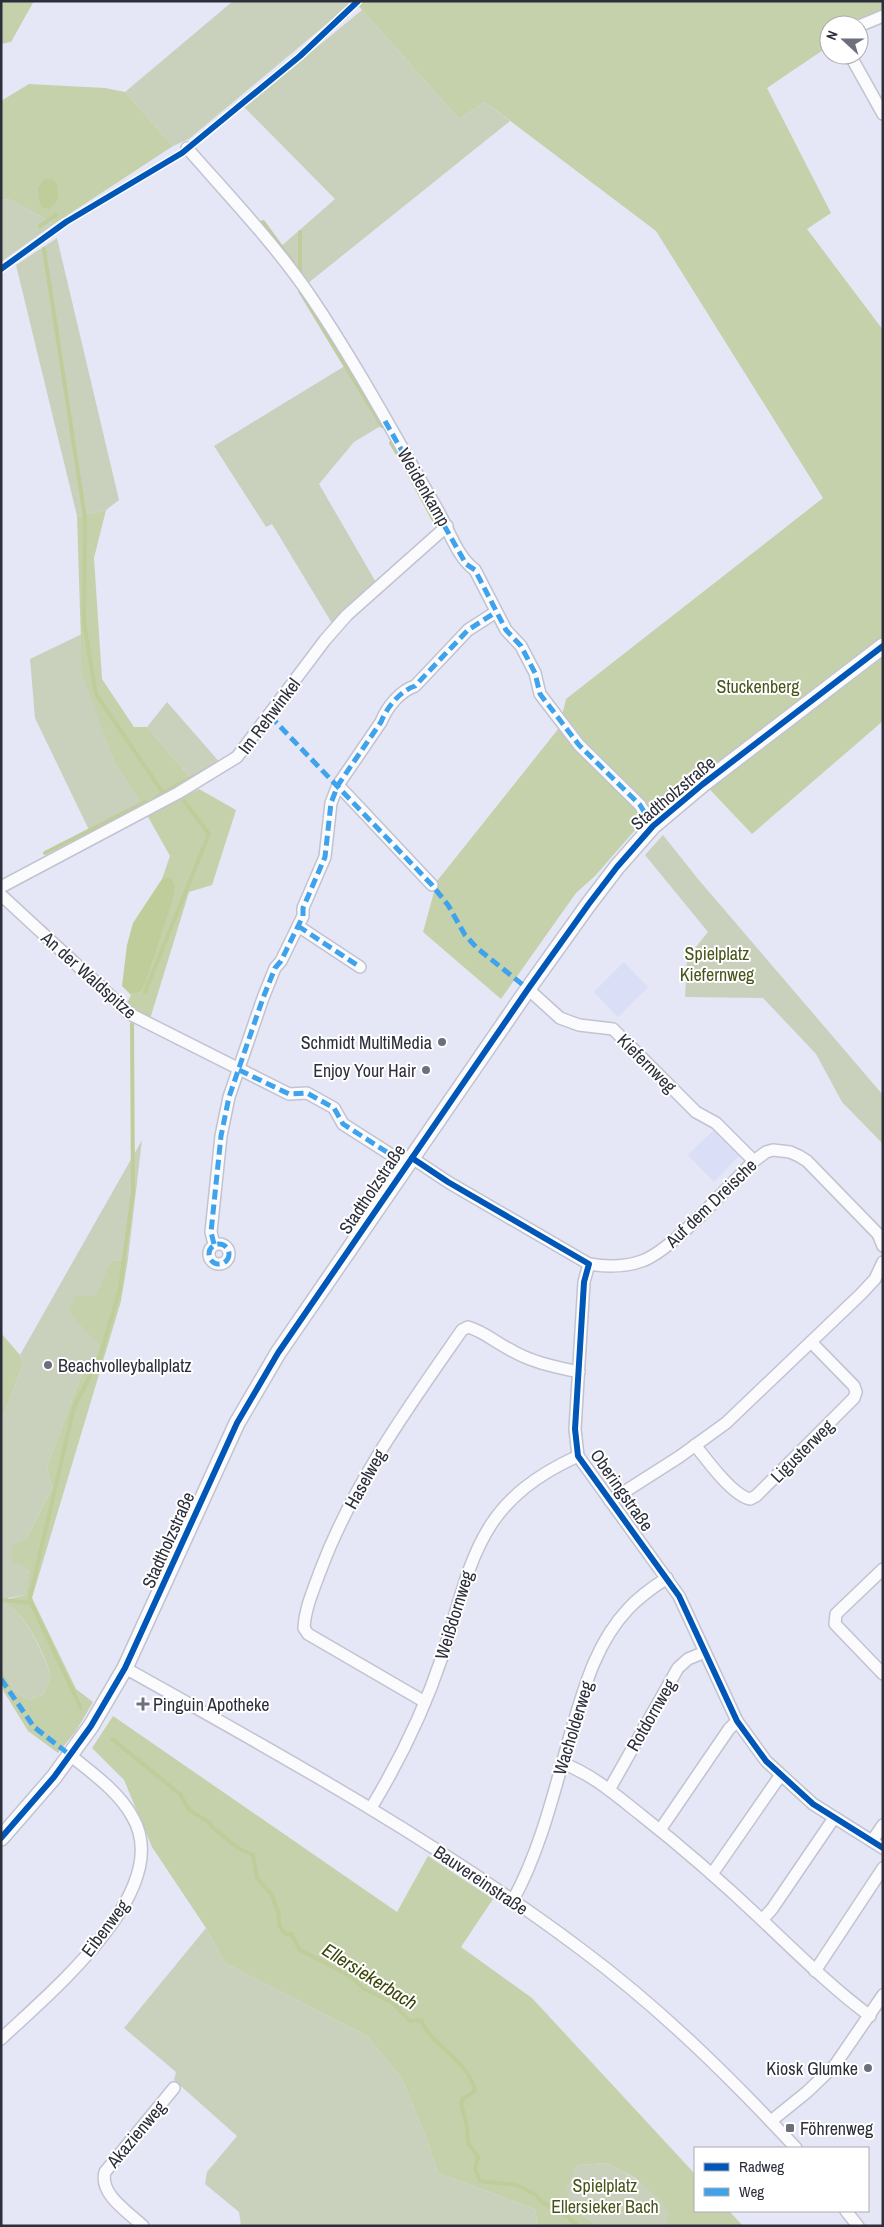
<svg xmlns="http://www.w3.org/2000/svg" width="884" height="2227" viewBox="0 0 884 2227" font-family="'Archivo Narrow',sans-serif">
<style>
.built{fill:#dadef7}
.green{fill:#c9d1bc}
.forest{fill:#c5d1ab}
.water{fill:#bfcd9a}
.lines{fill:none;stroke-linecap:round;stroke-linejoin:round}
.stream{stroke:#bfcd9a;stroke-width:4}
.minor-casing{stroke:#c1c3d0;stroke-width:14}
.tertiary-casing{stroke:#c1c3d0;stroke-width:18}
.minor{stroke:#fbfbfe;stroke-width:11}
.tertiary{stroke:#fbfbfe;stroke-width:15}
.quiet{stroke:#3ea3ec;stroke-width:5;stroke-dasharray:10 5;stroke-linecap:butt}
.cycleway-casing{stroke:#fff;stroke-width:9}
.cycleway{stroke:#0057b8;stroke-width:6}
.poi-dot{fill:#6d6f7c;stroke:#fff;stroke-width:2}
.labels{text-anchor:middle;dominant-baseline:central;stroke-width:4;stroke-linejoin:round;paint-order:stroke}
.street-label{font-size:18px;fill:#2c2e3b;stroke:#fff}
.park-label{font-size:18px;fill:#48541a;stroke:#fff}
.poi-label{font-size:18px;fill:#2c2e3b;stroke:#fff;text-anchor:end}
.water-label{font-size:19px;font-style:italic;fill:#3b4608;stroke:#fff}
</style>
<rect width="100%" height="100%" fill="#e5e7f6"/>
<g class="built">
<path d="M624 962 648 987 618 1017 594 992Z"/>
<path d="M713 1131 739 1156 714 1182 688 1155Z"/>
</g>
<g class="green">
<path d="M233 1H354L189 139 173 146 125 92Z"/>
<path d="M362 10 459 119 485 102 510 121 307 284 279 248 335 199 244 107Z"/>
<path d="M9 199 54 224 1 262V200Z"/>
<path d="M57 238 119 500 106 510 77 516 16 265Z"/>
<path d="M348 364 384 424 354 442 319 484 377 584 333 625 272 524 266 527 214 446Z"/>
<path d="M82 634 83 674 114 762 143 806 90 832 35 718 30 659Z"/>
<path d="M167 702 222 765 194 782 147 727Z"/>
<path d="M663 835 698 879 883 1095V1144L842 1102 816 1054 763 998 685 997 687 958 708 932 645 855Z"/>
<path d="M142 1140 128 1259 111 1261 85 1328 99 1345 96 1354 84 1368 47 1466 52 1488 27 1538 29 1569 25 1595 8 1598V1605C30 1621 40 1649 51 1674L44 1694 29 1700 14 1691 1 1666V1415L5 1412 23 1364 20 1355Z"/>
<path d="M206 1928 225 1963 367 2036 402 2079 428 2143 438 2173 535 2209 538 2226H241L239 2212 205 2184 207 2172 237 2136 174 2080 176 2072 124 2028Z"/>
<path d="M607 2163C624 2172 664 2193 668 2214 669 2217 667 2223 666 2226H598L574 2209 565 2190 577 2165Z"/>
</g>
<g class="forest">
<path d="M1 1H34L11 42 1 44Z"/>
<path d="M354 1H883V9L859 25H829V46L767 88 831 213 807 229 883 330V721L752 834 696 775 643 821 595 876 576 893 501 999 423 932 437 881 559 728 566 699 823 498 656 231 485 102 459 119Z"/>
<path d="M29 84 105 88 125 92 173 146 54 224 9 199 1 200V101Z"/>
<path d="M106 510 94 558 102 679 134 727H147L194 782 143 806 114 762 82 674 77 516Z"/>
<path d="M199 789 236 810 212 885 189 892 150 1019 127 1003 131 995 140 992 171 878 162 879 170 856 147 815Z"/>
<path d="M128 1259 121 1301 32 1598 76 1689 93 1702 76 1731 58 1753 28 1731 1 1687V1666L14 1691 29 1700 44 1694 51 1674C41 1649 30 1621 8 1605V1599L25 1595 29 1569 13 1562 12 1546 27 1538 52 1488 47 1466 84 1368 96 1354 99 1345 69 1312 75 1296H96L111 1261Z"/>
<path d="M1 1333 20 1355 23 1364 5 1412 1 1415Z"/>
<path d="M113 1716 397 1912 428 1856 493 1899 461 1947 532 1998 695 2174V2211H729L743 2226H666L668 2214 661 2201 635 2178 607 2163 577 2165 566 2190 574 2209 598 2226H538L535 2209 438 2173 428 2143 402 2079 367 2036 225 1963 206 1928 152 1847 124 1780 92 1748Z"/>
</g>
<g class="water">
<path d="M44 179H52L57 184 58 200 49 209 43 208 39 201 38 188Z"/>
<path d="M171 877 175 887 172 902 145 983 140 992 131 995 122 986 127 945 133 923 162 879Z"/>
</g>
<g class="lines">
<g class="stream">
<path d="M263 222 293 263"/>
<path d="M40 226 56 215"/>
<path d="M44 249 85 518 84 623 96 694 163 793 202 772"/>
<path d="M300 272V232"/>
<path d="M300 291 382 426"/>
<path d="M391 443 402 461"/>
<path d="M407 470 436 524"/>
<path d="M157 797 163 793"/>
<path d="M45 853 145 802"/>
<path d="M145 992 209 834 184 801"/>
<path d="M1 1600 31 1603 81 1708"/>
<path d="M31 1603 30 1597 74 1407 100 1357 120 1288 133 1192 132 1024"/>
<path d="M112 1739 180 1794 189 1810 210 1823 212 1827 238 1848 253 1855 257 1878 272 1895 279 1915V1925L285 1934H291L300 1950 350 1976 364 1989 393 2003 410 2021 421 2020C430 2045 469 2060 475 2091L463 2099 461 2103 467 2127 468 2143 478 2157 475 2169 480 2181 517 2185 536 2195 542 2202 568 2217 578 2226"/>
</g>
<g class="minor-casing">
<g id="minor">
<path d="M859 26 883 16"/>
<path d="M850 55 883 114"/>
<path d="M187 148C229 196 275 244 311 297 357 365 396 438 437 509 448 528 457 557 475 570L506 630 521 646 535 673 540 694 579 745 640 805 653 826"/>
<path d="M338 785 432 885"/>
<path d="M1 887 178 793 237 757 325 640 347 615 447 526"/>
<path d="M1 895 130 1014 289 1094 307 1093 334 1108 343 1124 407 1165"/>
<path d="M298 926 360 967"/>
<path d="M528 989 560 1018 579 1025 613 1029 696 1112 716 1123 754 1161"/>
<path d="M412 1158 448 1182 589 1264 584 1282 575 1429 578 1456 679 1596 737 1721 766 1761 813 1804 883 1848"/>
<circle cx="219" cy="1254" r="10"/>
<path d="M214 1244 211 1232 221 1136 229 1097 263 998 275 968 281 961 303 916V908L325 857 331 803 338 785 381 722C387 707 400 691 415 686L468 630 496 612"/>
<path d="M589 1264C606 1267 625 1267 642 1261 673 1250 728 1186 754 1161L766 1152 773 1150 790 1152 799 1156 807 1161 878 1234 883 1246"/>
<path d="M695 1445C707 1460 732 1495 750 1499L756 1496 854 1398 856 1392 854 1386 811 1342"/>
<path d="M610 1501 679 1457 726 1423 861 1294 875 1279 883 1262"/>
<path d="M883 1569 836 1614 835 1624 883 1674"/>
<path d="M125 1668C281 1755 438 1842 582 1950 661 2009 730 2077 796 2148"/>
<path d="M425 1702 308 1634 304 1628C305 1608 314 1588 321 1569 354 1482 409 1406 462 1330L468 1327C483 1331 495 1342 509 1349 530 1362 555 1367 579 1372"/>
<path d="M562 1763C592 1774 617 1796 641 1815 683 1848 723 1883 762 1920 797 1953 831 1987 870 2016"/>
<path d="M609 1790 678 1668 688 1659 705 1652"/>
<path d="M371 1808C400 1760 424 1711 442 1657 473 1561 475 1503 578 1456"/>
<path d="M660 1830 729 1729 737 1721"/>
<path d="M872 1841 883 1825"/>
<path d="M712 1874 780 1776"/>
<path d="M513 1900C541 1849 555 1788 571 1732 584 1688 596 1643 628 1609 639 1597 653 1587 667 1578"/>
<path d="M762 1920 772 1909 834 1818"/>
<path d="M815 1971 883 1868"/>
<path d="M1 2039C48 1994 177 1890 132 1816 118 1791 92 1773 70 1755"/>
<path d="M771 2121 807 2092 835 2065 883 1995"/>
<path d="M846 2211 858 2226"/>
<path d="M143 2226C128 2212 99 2194 105 2172L174 2088"/>
</g>
</g>
<g class="tertiary-casing">
<path id="tertiary" d="M1 1838 54 1777 91 1726 125 1668 237 1423 278 1353 528 989 588 905 617 867 653 826 703 784 883 646"/>
</g>
<use href="#minor" class="minor"/>
<use href="#tertiary" class="tertiary"/>
<g class="quiet">
<path d="M385 421 466 564 475 570 506 630 521 646 535 673 540 694 579 745 640 805 653 826"/>
<path d="M270 716 432 885 448 905 465 935 477 948 528 989"/>
<path d="M298 926 360 967"/>
<path d="M239 1070 289 1094 307 1093 334 1108 343 1124 407 1165"/>
<circle cx="219" cy="1254" r="10"/>
<path d="M214 1244 211 1232 221 1136 229 1097 263 998 275 968 281 961 303 916V908L325 857 331 803 338 785 381 722C387 707 400 691 415 686L468 630 496 612"/>
<path d="M1 1679 34 1727 70 1755"/>
</g>
<g class="cycleway-casing">
<g id="cycleway">
<path d="M1 269 66 222 182 153 300 56 358 1"/>
<path d="M412 1158 448 1182 589 1264 584 1282 575 1429 578 1456 679 1596 737 1721 766 1761 813 1804 883 1848"/>
<path d="M1 1838 54 1777 91 1726 125 1668 237 1423 278 1353 528 989 588 905 617 867 653 826 703 784 883 646"/>
</g>
</g>
<use href="#cycleway" class="cycleway"/>
</g>
<g class="poi-dot">
<circle cx="442" cy="1042" r="5"/>
<circle cx="426" cy="1070" r="5"/>
<circle cx="48" cy="1365" r="5"/>
<path d="M140.5 1696.5h5v5h5v5h-5v5h-5v-5h-5v-5h5z"/>
<circle cx="868" cy="2068" r="5"/>
<rect x="785" y="2123" width="10" height="10" rx="2.5"/>
</g>
<g class="labels">
<g class="street-label">
<text transform="translate(424 487) rotate(60)">Weidenkamp</text>
<text transform="translate(269 716) rotate(-53)">Im Rehwinkel</text>
<text transform="translate(673 793) rotate(-40)">Stadtholzstraße</text>
<text transform="translate(89 975) rotate(42)">An der Waldspitze</text>
<text transform="translate(647 1063) rotate(45)">Kiefernweg</text>
<text transform="translate(372 1189) rotate(-56)">Stadtholzstraße</text>
<text transform="translate(711 1203) rotate(-44)">Auf dem Dreische</text>
<text transform="translate(802 1451) rotate(-45)">Ligusterweg</text>
<text transform="translate(365 1479) rotate(-61)">Haselweg</text>
<text transform="translate(622 1490) rotate(55)">Oberingstraße</text>
<text transform="translate(168 1540) rotate(-66)">Stadtholzstraße</text>
<text transform="translate(454 1615) rotate(-73)">Weißdornweg</text>
<text transform="translate(651 1715) rotate(-60)">Rotdornweg</text>
<text transform="translate(573 1728) rotate(-73)">Wacholderweg</text>
<text transform="translate(481 1880) rotate(34)">Bauvereinstraße</text>
<text transform="translate(105 1928) rotate(-53)">Eibenweg</text>
<text transform="translate(136 2134) rotate(-50)">Akazienweg</text>
</g>
<g class="park-label">
<text x="758" y="686">Stuckenberg</text>
<text x="717" y="953">Spielplatz<tspan x="717" dy="21">Kiefernweg</tspan></text>
<text x="605" y="2185">Spielplatz<tspan x="605" dy="21">Ellersieker Bach</tspan></text>
</g>
<g class="poi-label">
<text x="432" y="1042">Schmidt MultiMedia</text>
<text x="416" y="1070">Enjoy Your Hair</text>
<text x="58" y="1365" text-anchor="start">Beachvolleyballplatz</text>
<text x="153" y="1704" text-anchor="start">Pinguin Apotheke</text>
<text x="858" y="2068">Kiosk Glumke</text>
<text x="800" y="2128" text-anchor="start">Föhrenweg</text>
</g>
<g class="water-label">
<text transform="translate(370 1976) rotate(32)">Ellersiekerbach</text>
</g>
</g>
<rect width="884" height="2227" fill="none" stroke="#2c2e3b" stroke-width="5"/>
<rect x="694" y="2147" width="175" height="65" fill="#ffffff" stroke="#ababb1"/>
<rect x="704" y="2163" width="25" height="8" fill="#0057b8" stroke="#ababb1"/>
<text x="739" y="2172" font-size="15" fill="#2c2e3b">Radweg</text>
<rect x="704" y="2188" width="25" height="8" fill="#3ea3ec" stroke="#ababb1"/>
<text x="739" y="2197" font-size="15" fill="#2c2e3b">Weg</text>
<g transform="translate(844 40) rotate(291)"><circle r="24" fill="#ffffff" stroke="#ababb1"/>
<path d="M0-4L9 19L0 12L-9 19Z" fill="#6d6f7c"/>
<text y="-8" font-size="14" font-weight="bold" text-anchor="middle" fill="#2c2e3b">N</text>
</g>
</svg>
